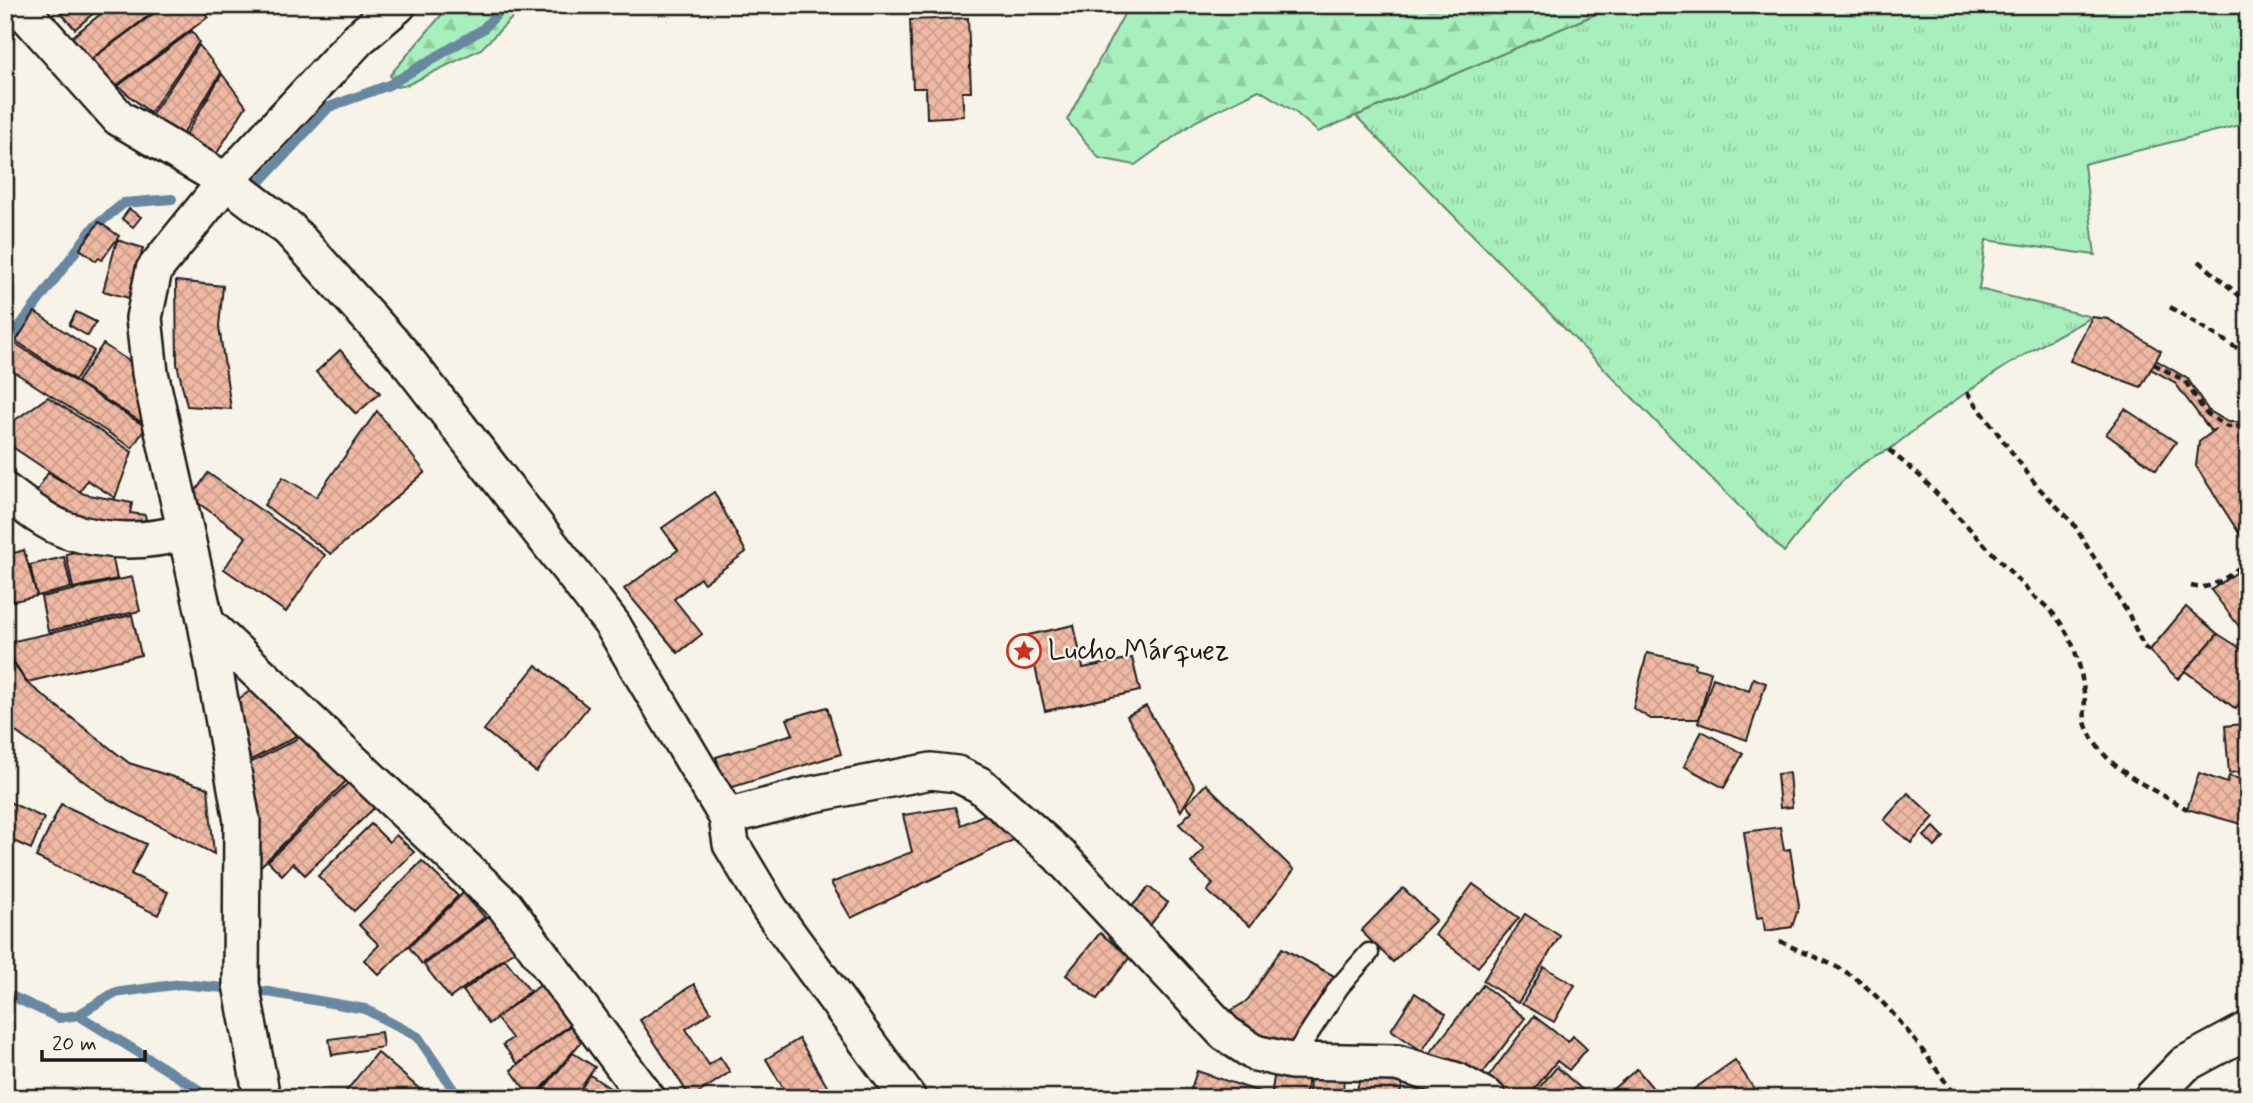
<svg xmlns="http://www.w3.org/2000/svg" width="2253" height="1103" viewBox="0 0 2253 1103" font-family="Mynerve,sans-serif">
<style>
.grass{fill:url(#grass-tufts);stroke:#62866c;stroke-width:2}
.forest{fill:url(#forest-firs);stroke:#62866c;stroke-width:2}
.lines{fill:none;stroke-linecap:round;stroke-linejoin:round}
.stream{stroke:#6887a0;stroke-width:10}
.building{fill:url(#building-cross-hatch);stroke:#1c1c1c;stroke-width:2}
.lane-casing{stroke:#1c1c1c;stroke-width:23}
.street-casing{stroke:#1c1c1c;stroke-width:40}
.path{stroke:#1c1c1c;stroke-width:4.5;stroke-dasharray:7 5;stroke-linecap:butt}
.lane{stroke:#f7f3e8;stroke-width:18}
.street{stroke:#f7f3e8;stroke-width:35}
.labels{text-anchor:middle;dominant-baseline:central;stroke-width:5;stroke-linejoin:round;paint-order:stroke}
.poi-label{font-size:28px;fill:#1c1c1c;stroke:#f7f3e8;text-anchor:start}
</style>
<defs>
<pattern id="grass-tufts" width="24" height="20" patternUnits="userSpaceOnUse" patternTransform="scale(1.75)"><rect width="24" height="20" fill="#a7efbc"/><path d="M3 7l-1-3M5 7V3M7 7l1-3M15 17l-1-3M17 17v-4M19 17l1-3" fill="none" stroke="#8fcca1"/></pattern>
<pattern id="forest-firs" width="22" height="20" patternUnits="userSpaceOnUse" patternTransform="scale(1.75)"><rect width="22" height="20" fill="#a7efbc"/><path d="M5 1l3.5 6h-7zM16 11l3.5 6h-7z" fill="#8fcca1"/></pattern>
<pattern id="building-cross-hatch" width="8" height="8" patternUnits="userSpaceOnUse" patternTransform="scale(1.75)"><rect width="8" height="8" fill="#efb9a3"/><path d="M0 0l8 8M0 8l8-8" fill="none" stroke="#cc9e8c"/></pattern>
</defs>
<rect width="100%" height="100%" fill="#f7f3e8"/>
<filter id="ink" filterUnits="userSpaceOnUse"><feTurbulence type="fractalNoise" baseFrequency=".0143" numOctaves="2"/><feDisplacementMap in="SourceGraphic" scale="14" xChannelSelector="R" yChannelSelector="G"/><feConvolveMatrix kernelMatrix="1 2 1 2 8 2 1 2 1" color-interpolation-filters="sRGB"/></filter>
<g filter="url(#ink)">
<path class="grass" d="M1617 5H2248V123L2084 164 2095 255 1986 240 1979 289 2092 317C2020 354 1952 400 1889 450 1850 461 1809 520 1784 552L1356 116Z"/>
<g class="forest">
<path d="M450 5H525L481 49 407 85 396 87 390 75Z"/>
<path d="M1129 5H1617L1318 132 1294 111 1259 90 1196 121 1135 165 1099 158 1067 120Z"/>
</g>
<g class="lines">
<g class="stream">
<path d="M259 183 329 107 389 85 483 29 505 5"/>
<path d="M5 346 93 228 124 203 172 199"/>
<path d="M5 993 59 1018 78 1015 114 993 181 984 268 992 365 1009 418 1037 459 1098"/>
<path d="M78 1015 196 1088 205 1098"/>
</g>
</g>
<g class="building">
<path d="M54 5H103L75 29Z"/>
<path d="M112 5H163L91 59 72 37Z"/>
<path d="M165 5H199L208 17 113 88 92 59Z"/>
<path d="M968 18 971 92H962L964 116 927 118 926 88H913L910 20Z"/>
<path d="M192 31 199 42 150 113 118 86Z"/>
<path d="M199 45 221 73 182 135 151 116Z"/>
<path d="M222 74 246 106 214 158 183 139Z"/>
<path d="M129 209 141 217 133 227 122 219Z"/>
<path d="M99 222 119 236 102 260 99 258 96 261 80 249Z"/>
<path d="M117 240 143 248 129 298 103 291Z"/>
<path d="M176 281 223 286 219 326 231 409 187 406 177 364Z"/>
<path d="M35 312 94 351 75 380 16 341Z"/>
<path d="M76 312 96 322 88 336 69 325Z"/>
<path d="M2092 317 2108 319 2161 351 2141 387 2070 361Z"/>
<path d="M13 342 146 427 132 448 5 366V354Z"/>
<path d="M103 344 132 363 146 425 77 382Z"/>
<path d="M340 350 380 393 356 414 316 372Z"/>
<path d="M2156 360 2188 379 2208 410 2228 422H2248V547L2196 466 2199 442 2216 429 2211 431 2174 382 2151 369Z"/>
<path d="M48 397 132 452 115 498 87 480 80 492 5 442V427Z"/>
<path d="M2125 409 2176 442 2156 470 2106 434Z"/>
<path d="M377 411 425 472 331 554 264 505 283 477 316 497Z"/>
<path d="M48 473 84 494 132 503 130 513 145 515 149 534 53 517 30 502Z"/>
<path d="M208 473 325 555 286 612 224 569 246 537 191 498Z"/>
<path d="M714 492 746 552 704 583 700 578 674 599 702 634 678 653 624 589 678 550 662 528Z"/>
<path d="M110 545 117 579 73 588 66 554Z"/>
<path d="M24 550 37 596 5 603V556Z"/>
<path d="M64 557 71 588 37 596 30 565Z"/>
<path d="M2248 565V624L2241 629 2211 590Z"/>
<path d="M132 577 140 611 48 631 41 597Z"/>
<path d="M2186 607 2218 634 2178 679 2149 651Z"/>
<path d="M132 615 141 655 27 682 5 648V643Z"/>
<path d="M1074 625 1083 668 1132 658 1140 691 1045 711 1028 635Z"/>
<path d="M2218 634 2248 653V700L2244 697 2236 709 2185 671Z"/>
<path d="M5 651 26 682 129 763 208 788 214 854 108 799 5 724Z"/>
<path d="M1647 653 1695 663 1694 668 1711 672 1699 719H1651L1633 708Z"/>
<path d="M536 665 588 707 536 772 484 730Z"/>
<path d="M1713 678 1749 691 1753 678 1766 683 1747 740 1698 723Z"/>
<path d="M262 683 306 731 251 760 236 722 242 720 231 704Z"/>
<path d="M1146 706 1195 787 1181 811 1127 716Z"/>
<path d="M827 707 841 754 726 789 716 757 793 734 787 719Z"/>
<path d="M2242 724H2248V771L2229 773 2225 726Z"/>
<path d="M1702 731 1743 754 1724 788 1684 766Z"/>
<path d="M306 734 349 778 256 871 250 763Z"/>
<path d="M1789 773 1792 807 1780 808 1777 774Z"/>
<path d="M2199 773 2227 783 2229 776 2248 781V826L2187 809Z"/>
<path d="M352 779 377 805 305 875 293 863 282 875 268 861Z"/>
<path d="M1206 784 1294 870 1250 926 1207 891 1213 884 1191 863 1204 849 1179 824 1192 811 1186 805Z"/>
<path d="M1908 793 1934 817 1911 843 1884 820Z"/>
<path d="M9 802 44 818 31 849 5 837V811Z"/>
<path d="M61 804 146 844 131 874 168 892 158 915 36 857Z"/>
<path d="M955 807 961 825 997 809 1026 834 851 918 831 883 912 852 903 815Z"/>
<path d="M371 824 389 842 396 835 414 852 354 911 318 876Z"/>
<path d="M1780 827 1784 850 1790 849 1799 906 1792 927 1765 931 1763 917 1757 918 1744 832Z"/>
<path d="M1934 827 1944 837 1935 847 1924 836Z"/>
<path d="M422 861 458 896 379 975 364 960 379 945 359 925Z"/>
<path d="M1473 884 1519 918 1478 967 1435 935Z"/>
<path d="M1149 887 1168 903 1147 929 1127 912Z"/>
<path d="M1403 888 1436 920 1393 962 1361 931Z"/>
<path d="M463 893 485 917 422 964 409 947Z"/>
<path d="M492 914 518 948 450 998 424 965Z"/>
<path d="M1525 914 1560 936 1518 1003 1483 981Z"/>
<path d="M1100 933 1130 957 1097 999 1066 975Z"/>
<path d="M1282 948 1336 977 1291 1053 1245 1036 1225 1014 1247 1001Z"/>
<path d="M505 959 530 991 489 1024 463 991Z"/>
<path d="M1544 967 1575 985 1554 1022 1522 1004Z"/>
<path d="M542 984 571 1024 518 1064 503 1045 512 1038 496 1018Z"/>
<path d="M694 984 711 1012 686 1029 709 1065 720 1057 730 1072 691 1098 640 1020Z"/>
<path d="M1483 985 1525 1018 1476 1082 1421 1065Z"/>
<path d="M1415 993 1446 1014 1422 1051 1391 1030Z"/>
<path d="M1534 1016 1568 1042 1573 1036 1587 1049 1569 1070 1557 1061 1527 1098H1510L1486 1080Z"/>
<path d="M574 1023 586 1036 534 1098H531L511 1070Z"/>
<path d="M381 1032 383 1047 332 1055 329 1039Z"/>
<path d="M799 1039 834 1098H789L766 1059Z"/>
<path d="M377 1052 430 1098H341Z"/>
<path d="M573 1053 595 1067 574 1098H536Z"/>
<path d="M1735 1060 1760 1098H1690L1687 1094Z"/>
<path d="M1276 1064 1309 1069 1305 1098 1271 1097Z"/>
<path d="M1363 1066 1404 1077 1399 1098H1355Z"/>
<path d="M1557 1067 1586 1093 1581 1098H1530Z"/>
<path d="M1310 1069 1344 1070 1343 1098H1309Z"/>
<path d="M1637 1069 1661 1098H1602Z"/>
<path d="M1197 1071 1266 1094 1264 1098H1188Z"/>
<path d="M590 1075 619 1094 616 1098H575Z"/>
</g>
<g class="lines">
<g class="lane-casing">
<path id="lane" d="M1291 1061 1339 987 1369 953"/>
</g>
<g class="street-casing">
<g id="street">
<path d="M18 5 119 118 226 181 289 229 402 354 612 624 727 817 731 844 770 909 908 1098"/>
<path d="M5 491C24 505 44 522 66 530 106 543 146 543 185 532"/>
<path d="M206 623 505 906 647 1098"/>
<path d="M727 817 809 795 931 771 957 774 980 785 1059 855 1225 1033 1255 1053 1291 1061 1397 1063 1457 1081 1488 1098"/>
<path d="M262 1098 241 984 242 821 206 623 150 373 144 318 154 270 226 181 358 39 398 5"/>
<path d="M2152 1098 2185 1064 2248 1030"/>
</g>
</g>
<g class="path">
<path d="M2199 261 2248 303"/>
<path d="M2170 307 2248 355"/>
<path d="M2154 364 2185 381 2205 412 2227 427 2248 426"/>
<path d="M1967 392 2037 486 2073 523 2129 615 2144 647 2149 651"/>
<path d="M1889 450 1920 476 2034 597C2067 619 2080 655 2084 693 2086 703 2083 716 2086 725 2102 769 2150 787 2187 809"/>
<path d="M2191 586C2213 592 2230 574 2248 561"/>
<path d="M2241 629 2248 634"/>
<path d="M1780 941C1800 952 1825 960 1844 971 1887 996 1928 1058 1957 1098"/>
</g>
<use href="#lane" class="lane"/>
<use href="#street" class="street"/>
</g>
</g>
<defs>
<g id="sight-ring" transform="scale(1.75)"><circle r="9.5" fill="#f7f3e8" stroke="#c8321e" stroke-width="1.5"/><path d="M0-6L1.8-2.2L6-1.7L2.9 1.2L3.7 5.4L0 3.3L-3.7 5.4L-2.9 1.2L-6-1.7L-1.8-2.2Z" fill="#c8321e"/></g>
</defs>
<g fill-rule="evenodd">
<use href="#sight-ring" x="1024" y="651"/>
</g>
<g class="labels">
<g class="poi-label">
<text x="1048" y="651">Lucho Márquez</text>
</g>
</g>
<rect width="2253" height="1103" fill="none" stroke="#f7f3e8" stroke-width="28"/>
<rect x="14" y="14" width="2225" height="1075" fill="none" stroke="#1c1c1c" stroke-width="2.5" filter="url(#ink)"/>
<path d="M42 1050v10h103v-10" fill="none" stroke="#1c1c1c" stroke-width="3.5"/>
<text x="52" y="1050" font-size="21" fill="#1c1c1c" stroke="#f7f3e8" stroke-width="5" paint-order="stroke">20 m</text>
</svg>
